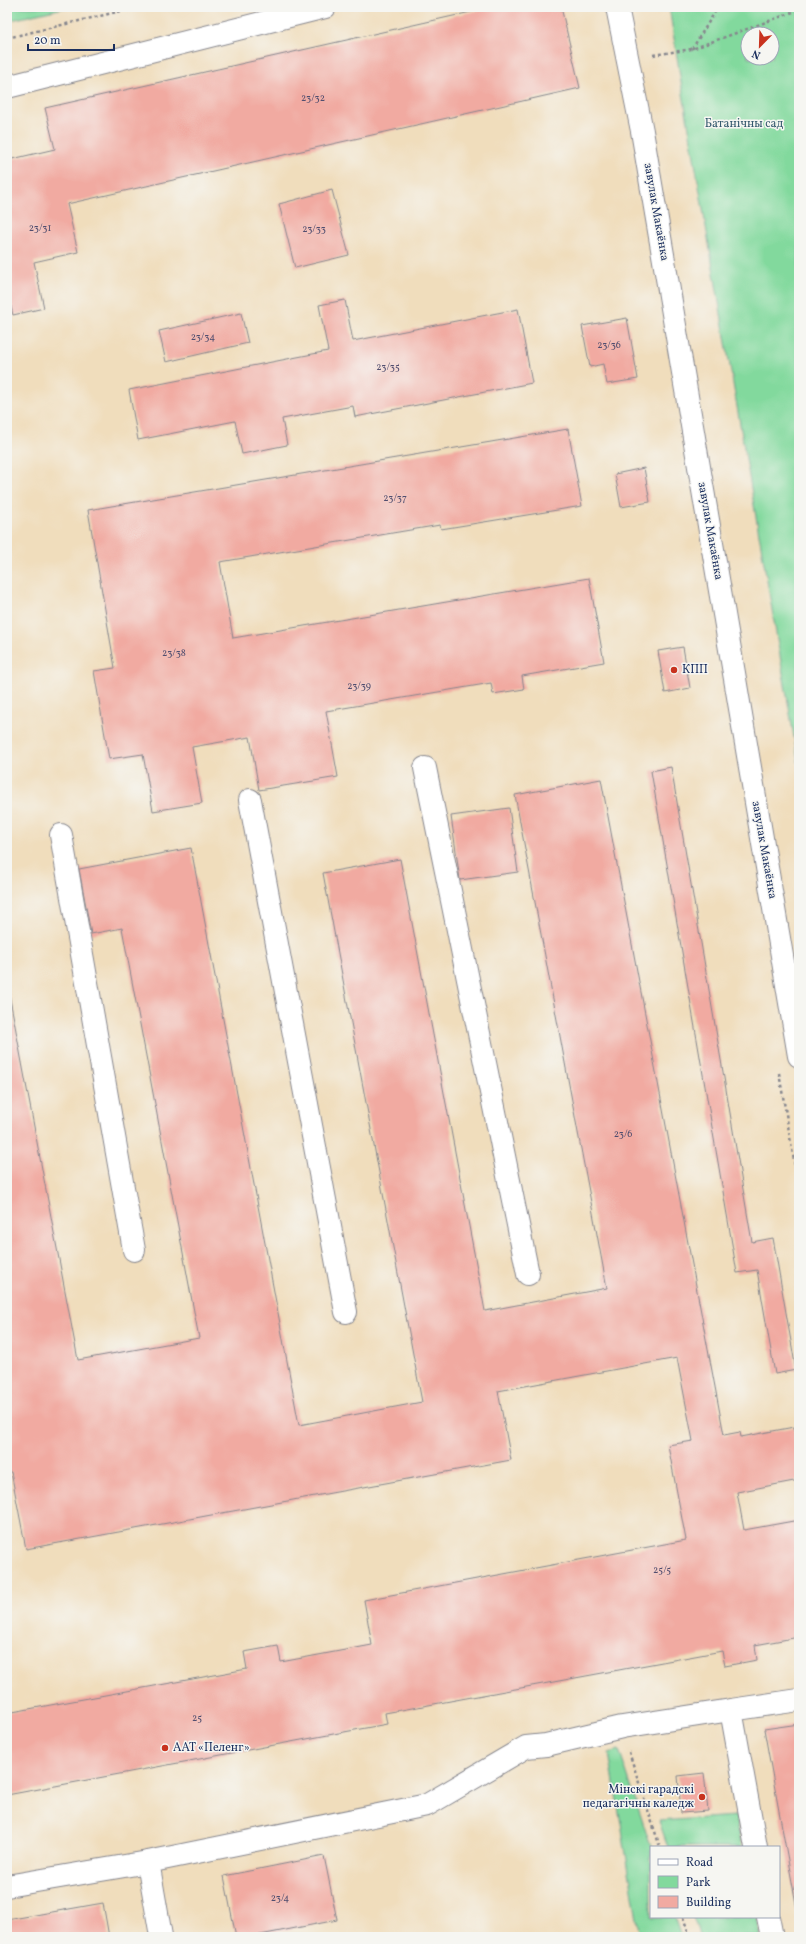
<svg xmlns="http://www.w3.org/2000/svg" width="806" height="1944" viewBox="0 0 806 1944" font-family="Vollkorn,serif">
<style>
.green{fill:#82d99d;stroke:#4e847e;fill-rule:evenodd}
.building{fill:#f1aaa1}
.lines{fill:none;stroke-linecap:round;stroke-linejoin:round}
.minor-casing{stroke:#86868d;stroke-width:24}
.path{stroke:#86868d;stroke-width:2.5;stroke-dasharray:3 3;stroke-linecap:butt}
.minor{stroke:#fff;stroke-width:22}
.poi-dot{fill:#c8321e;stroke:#f6f6f2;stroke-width:1.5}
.labels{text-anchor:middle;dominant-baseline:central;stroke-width:3;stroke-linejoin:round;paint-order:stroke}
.number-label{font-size:10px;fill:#504e6f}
.park-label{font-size:12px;fill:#355a6e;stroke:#f6f6f2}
.street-label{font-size:12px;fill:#1b2f5e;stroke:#f6f6f2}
.poi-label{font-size:12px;fill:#1b2f5e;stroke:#f6f6f2;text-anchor:start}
</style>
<rect width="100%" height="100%" fill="#f6f6f2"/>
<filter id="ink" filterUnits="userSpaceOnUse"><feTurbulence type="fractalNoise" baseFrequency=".025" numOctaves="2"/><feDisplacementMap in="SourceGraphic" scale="8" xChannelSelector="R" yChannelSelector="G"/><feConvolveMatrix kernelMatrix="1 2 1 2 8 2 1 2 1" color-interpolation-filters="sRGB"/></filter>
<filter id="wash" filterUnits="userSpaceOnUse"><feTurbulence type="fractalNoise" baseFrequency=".012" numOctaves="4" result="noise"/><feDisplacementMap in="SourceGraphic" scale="16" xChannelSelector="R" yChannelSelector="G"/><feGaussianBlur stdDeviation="0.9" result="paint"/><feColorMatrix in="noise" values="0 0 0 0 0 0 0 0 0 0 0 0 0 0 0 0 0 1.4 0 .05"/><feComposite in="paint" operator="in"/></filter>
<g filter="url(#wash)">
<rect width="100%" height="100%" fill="#f0ddbc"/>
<g class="green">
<path d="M7 7H68L7 21Z"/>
<path d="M669 7H799V766L681 82ZM748 34H772V58H748Z"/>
<path d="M619 1750 651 1847V1917H675L682 1937H640L609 1753Z"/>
<path d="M736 1816 742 1847H668L659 1821Z"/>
<path d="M693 1917H756L760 1937H700Z"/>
</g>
<g id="blocks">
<g class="building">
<path d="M493 7H561L580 88 67 204 78 252 34 262 44 308 13 315 7 291V152H10L12 159 55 149 45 108Z"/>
<path d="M332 190 349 255 295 268 279 204Z"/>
<path d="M345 300 353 341 518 309 532 383 355 417 353 406 282 419 287 445 242 454 235 421 138 440 129 390 328 351 319 305Z"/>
<path d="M241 313 248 343 166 362 159 331Z"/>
<path d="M627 318 638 379 607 384 603 364 590 367 582 326Z"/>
<path d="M568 429 582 506 441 529 440 525 220 562 233 638 589 578 604 662 522 676 524 689 493 694 491 683 326 711 338 777 259 790 250 737 192 747 202 803 153 811 143 754 109 759 94 671 115 668 88 510Z"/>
<path d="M644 468 650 502 621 507 615 474Z"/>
<path d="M683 647 690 688 665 693 658 651Z"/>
<path d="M671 767 752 1242 773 1238 796 1370 775 1374 757 1270 737 1273 651 771Z"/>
<path d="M601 779 724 1435 740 1432 741 1437 794 1427 799 1453V1480L737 1492 744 1530 799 1520V1637L755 1645 757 1660 725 1666 722 1651 385 1713 387 1724 7 1795V1713L247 1669 244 1652 278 1646 281 1662 372 1645 364 1600 686 1540 668 1445 693 1441 677 1358 498 1391 511 1460 26 1549 11 1472H7V983L78 1360 199 1338 122 928 91 934 79 869 191 848 299 1425 422 1402 323 873 400 859 485 1311 607 1288 515 795Z"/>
<path d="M509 808 518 872 460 880 451 816Z"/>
<path d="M799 1724V1915H798L764 1729Z"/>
<path d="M704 1773 708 1811 681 1813 678 1776Z"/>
<path d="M324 1856 337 1920 250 1937H236L224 1876Z"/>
<path d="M103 1903 109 1937H7V1920Z"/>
</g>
</g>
</g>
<g filter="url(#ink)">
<use href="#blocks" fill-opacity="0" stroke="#86868d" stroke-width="1"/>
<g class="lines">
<g class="minor-casing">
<g id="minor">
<path d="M617 7 642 131 799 1056"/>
<path d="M7 87 325 7"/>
<path d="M425 768 528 1274"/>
<path d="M250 800 346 1312"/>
<path d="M61 835 134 1250"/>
<path d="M756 1847 731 1710 799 1700"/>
<path d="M7 1886 148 1862"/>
<path d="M768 1917 772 1937"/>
<path d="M161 1936 148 1862 427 1805 526 1747 546 1745 622 1727 731 1710"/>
</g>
</g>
<g class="path">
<path d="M7 38 138 7"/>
<path d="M692 49 718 7"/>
<path d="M653 55 692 49 799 10"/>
<path d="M779 1073 799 1190"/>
<path d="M629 1752 660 1847"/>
<path d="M683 1917 690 1937"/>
</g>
<use href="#minor" class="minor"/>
</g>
</g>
<g class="poi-dot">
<circle cx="674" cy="670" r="4"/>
<circle cx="165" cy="1748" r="4"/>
<circle cx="702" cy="1797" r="4"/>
</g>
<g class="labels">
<g class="number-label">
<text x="313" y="98">23/32</text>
<text x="40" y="228">23/31</text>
<text x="314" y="229">23/33</text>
<text x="203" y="337">23/34</text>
<text x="609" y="345">23/36</text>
<text x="388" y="367">23/35</text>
<text x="395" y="498">23/37</text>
<text x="174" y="653">23/38</text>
<text x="359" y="686">23/39</text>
<text x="623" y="1134">23/6</text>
<text x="662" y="1570">25/5</text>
<text x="197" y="1718">25</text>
<text x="280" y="1898">23/4</text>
</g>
<g class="park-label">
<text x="744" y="124">Батанічны сад</text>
</g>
<g class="street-label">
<text transform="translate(656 212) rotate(80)">завулак Макаёнка</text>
<text transform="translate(710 531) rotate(80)">завулак Макаёнка</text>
<text transform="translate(764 850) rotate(80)">завулак Макаёнка</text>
</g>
<g class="poi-label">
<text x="682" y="670">КПП</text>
<text x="173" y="1748">ААТ «Пеленг»</text>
<text x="694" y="1790" text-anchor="end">Мінскі гарадскі<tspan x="694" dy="14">педагагічны каледж</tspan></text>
</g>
</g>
<rect width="806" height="1944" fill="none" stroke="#f6f6f2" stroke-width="24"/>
<rect x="650" y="1846" width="130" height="72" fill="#f6f6f2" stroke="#9ea6b7"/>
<rect x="658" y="1859" width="20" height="6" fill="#ffffff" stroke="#9ea6b7"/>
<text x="686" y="1866" font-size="12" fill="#1b2f5e">Road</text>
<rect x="658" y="1876" width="20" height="12" fill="#82d99d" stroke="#9ea6b7"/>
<text x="686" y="1886" font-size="12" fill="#1b2f5e">Park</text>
<rect x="658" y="1896" width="20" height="12" fill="#f1aaa1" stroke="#9ea6b7"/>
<text x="686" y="1906" font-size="12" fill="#1b2f5e">Building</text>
<g transform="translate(760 46) rotate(203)"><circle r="19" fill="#f6f6f2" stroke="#9ea6b7"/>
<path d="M0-3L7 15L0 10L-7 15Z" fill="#c8321e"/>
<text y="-6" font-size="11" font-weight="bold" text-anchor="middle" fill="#1b2f5e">N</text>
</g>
<path d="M28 44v6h86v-6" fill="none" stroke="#1b2f5e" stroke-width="2"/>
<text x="34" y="44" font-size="12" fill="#1b2f5e" stroke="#f6f6f2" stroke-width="3" paint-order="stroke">20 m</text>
</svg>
